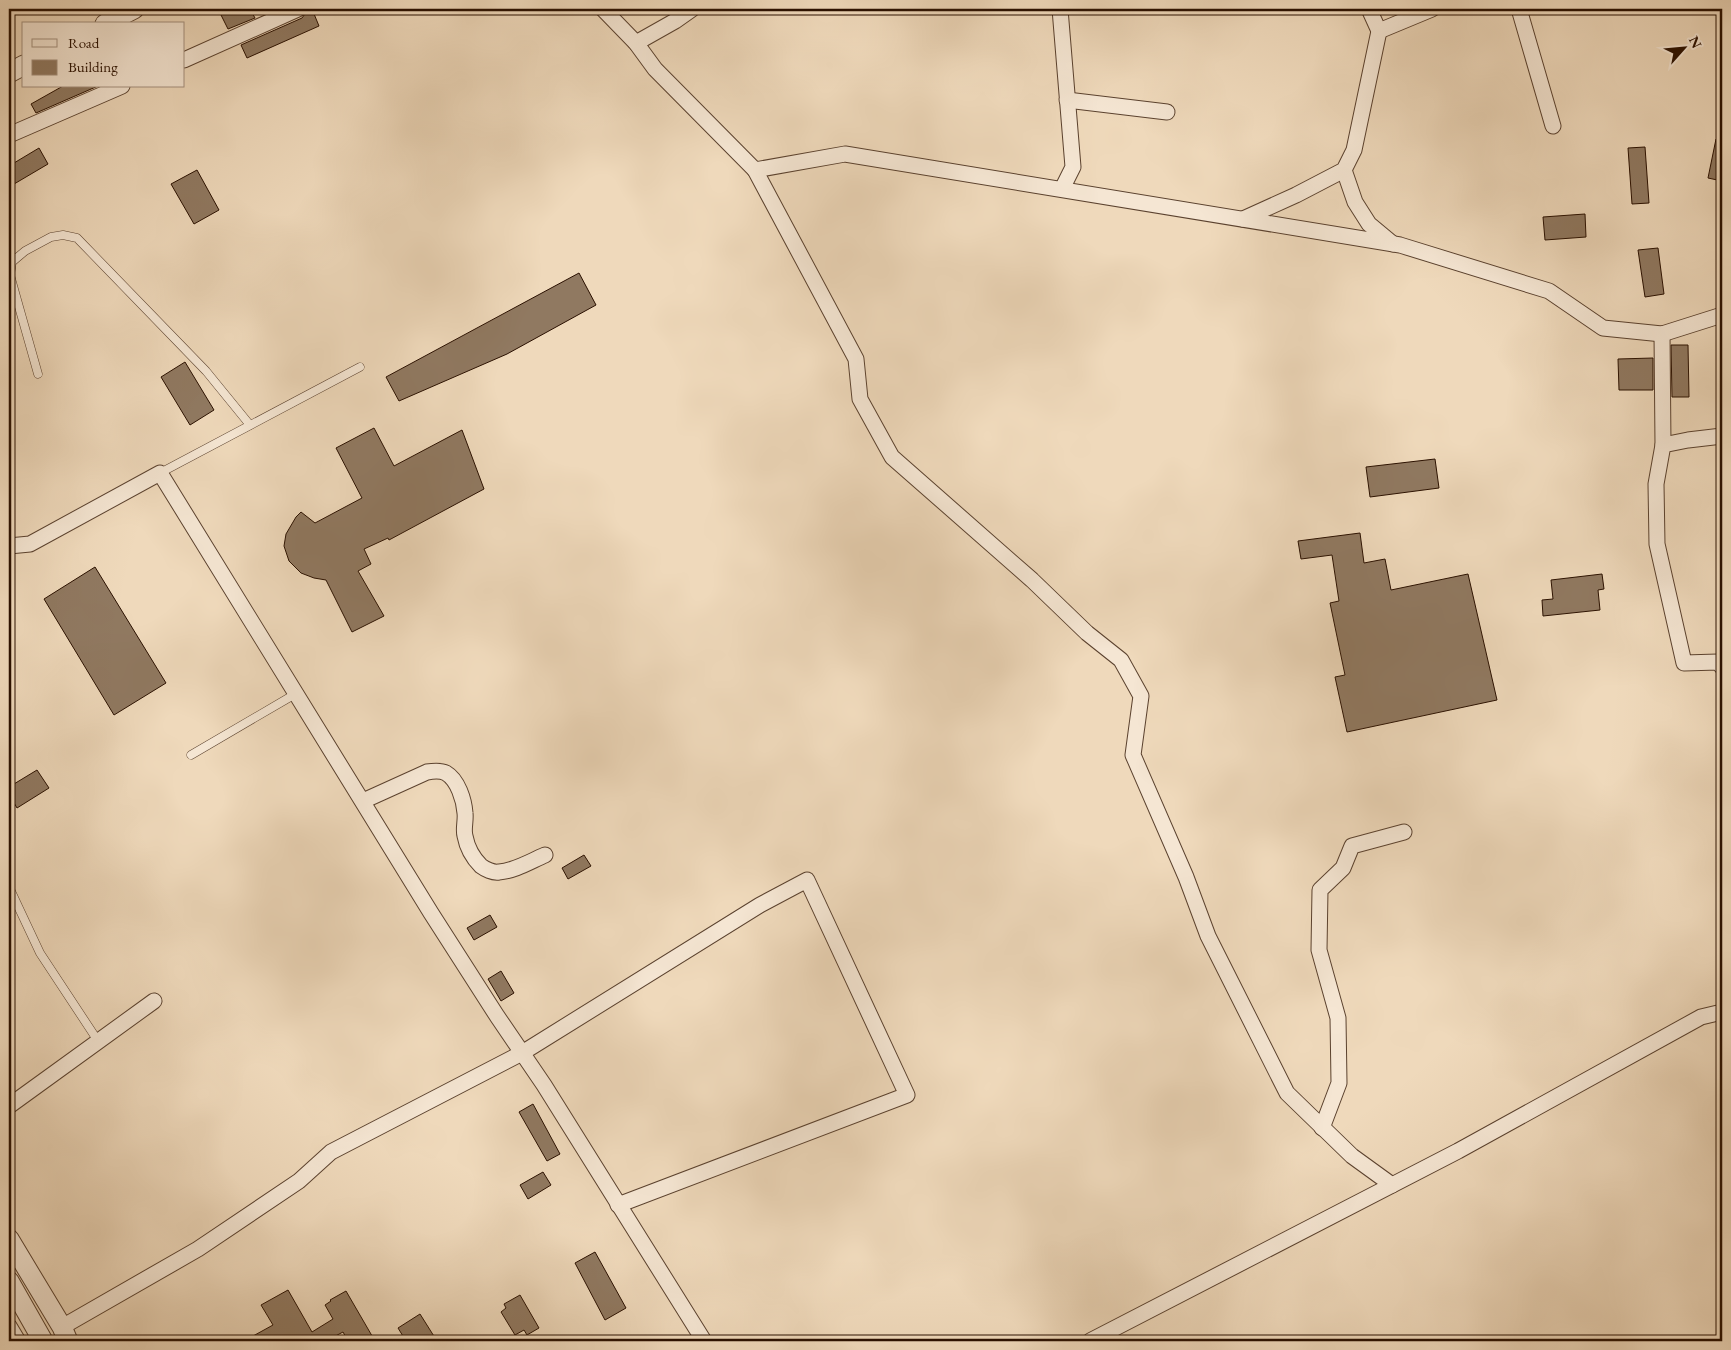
<svg xmlns="http://www.w3.org/2000/svg" width="1731" height="1350" viewBox="0 0 1731 1350" font-family="'EB Garamond',serif">
<style>
.building{fill:#907961;stroke:#2a1000}
.lines{fill:none;stroke-linecap:round;stroke-linejoin:round}
.service-casing{stroke:#5b422f;stroke-width:9}
.minor-casing{stroke:#5b422f;stroke-width:17}
.tertiary-casing{stroke:#5b422f;stroke-width:21}
.service{stroke:#f5e6d3;stroke-width:8}
.minor{stroke:#f5e6d3;stroke-width:15}
.tertiary{stroke:#f5e6d3;stroke-width:19}
</style>
<rect width="100%" height="100%" fill="#efd9bb"/>
<filter id="stains"><feTurbulence type="fractalNoise" baseFrequency=".004" numOctaves="4"/><feColorMatrix values="0 0 0 0 .2 0 0 0 0 .09 0 0 0 0 .02 0 0 0 .5 -.17"/></filter>
<radialGradient id="worn" r=".72"><stop offset=".6" stop-color="#630" stop-opacity="0"/><stop offset="1" stop-color="#630" stop-opacity=".3"/></radialGradient>
<g class="building">
<path d="M218 9H250L255 18 228 29Z"/>
<path d="M312 9 319 26 247 58 241 45 302 18 307 11Z"/>
<path d="M63 86H98L36 113 31 104Z"/>
<path d="M1716 139 1722 140V181L1708 178Z"/>
<path d="M1645 147 1649 203 1632 204 1628 148Z"/>
<path d="M39 148 48 164 9 187V166Z"/>
<path d="M197 170 219 210 194 224 171 184Z"/>
<path d="M1585 214 1586 237 1545 240 1543 217Z"/>
<path d="M1658 248 1664 294 1645 297 1638 250Z"/>
<path d="M579 273 596 305 507 354 399 401 386 377Z"/>
<path d="M1671 345H1688L1689 397H1672Z"/>
<path d="M1653 358V390H1619L1618 359Z"/>
<path d="M185 362 214 410 190 425 161 377Z"/>
<path d="M374 428 394 466 462 430 484 489 389 540 388 538 364 549 371 564 358 571 384 616 352 632 326 580 314 578 301 573 289 561 284 546 286 534 296 517 301 512 315 523 362 498 336 448Z"/>
<path d="M1435 459 1439 488 1370 497 1366 467Z"/>
<path d="M1360 533 1364 563 1385 559 1391 590 1468 574 1497 700 1347 732 1335 677 1345 675 1330 603 1339 601 1332 555 1301 559 1298 541Z"/>
<path d="M95 567 166 683 114 715 44 599Z"/>
<path d="M1602 574 1604 589 1598 590 1600 610 1543 616 1542 600 1553 599 1551 580Z"/>
<path d="M37 770 49 788 17 808 9 794V787Z"/>
<path d="M584 855 591 866 568 879 562 868Z"/>
<path d="M490 915 497 927 474 940 467 928Z"/>
<path d="M501 971 514 993 501 1001 488 979Z"/>
<path d="M533 1104 560 1154 547 1161 519 1112Z"/>
<path d="M543 1172 551 1185 528 1199 520 1185Z"/>
<path d="M595 1252 626 1308 605 1320 575 1263Z"/>
<path d="M288 1290 312 1332 333 1319 325 1305 331 1301 330 1300 346 1291 375 1341H348L343 1332 326 1341H244L273 1325 261 1305Z"/>
<path d="M520 1295 539 1328 527 1335 524 1330 515 1335 501 1312 506 1308 504 1304Z"/>
<path d="M420 1314 437 1341H406L398 1328Z"/>
</g>
<g class="lines">
<g class="service-casing">
<g id="service">
<path d="M38 374 10 275 12 262 25 251 51 237 63 235 77 238 206 371 250 425"/>
<path d="M160 473 360 367"/>
<path d="M191 755 297 693"/>
<path d="M9 887 40 953 98 1041"/>
</g>
</g>
<g class="minor-casing">
<g id="minor">
<path d="M603 9 636 43 655 69 755 170 845 154 1400 245 1549 291 1603 328 1662 334 1722 315"/>
<path d="M1060 9 1073 167 1062 189"/>
<path d="M1369 9 1379 31 1432 9"/>
<path d="M1519 9 1553 126"/>
<path d="M636 43 675 21 692 9"/>
<path d="M184 60 298 9"/>
<path d="M1067 100 1167 112"/>
<path d="M9 135 122 86"/>
<path d="M755 170 856 359 860 399 892 457 1032 580 1087 633 1121 660 1141 696 1133 755 1186 877 1208 936 1287 1093 1352 1156 1392 1185"/>
<path d="M1344 170 1355 202 1369 224 1393 244"/>
<path d="M1243 219 1296 195 1344 170 1354 150 1379 31"/>
<path d="M1662 334 1663 445"/>
<path d="M1722 436 1688 440 1663 445 1656 484 1657 544 1684 663 1718 662 1722 667"/>
<path d="M9 546 30 544 160 473 431 913 497 1016 544 1085 704 1341"/>
<path d="M363 801 427 772C433 771 440 770 446 773 458 780 464 800 465 813 466 821 463 829 465 836 467 847 473 858 481 866 485 869 493 873 499 872 515 871 531 861 545 855"/>
<path d="M9 1106 154 1001"/>
<path d="M1322 1128 1339 1083 1338 1018 1319 950 1320 890 1343 868 1352 846 1404 832"/>
<path d="M9 1326 18 1341"/>
<path d="M62 1327 198 1249 299 1181 331 1152 522 1053 760 905 807 880 907 1095 618 1205"/>
<path d="M1090 1341 1458 1151 1701 1017 1722 1012"/>
</g>
</g>
<g class="tertiary-casing">
<g id="tertiary">
<path d="M105 24 134 9"/>
<path d="M9 73 24 65"/>
<path d="M9 1239 62 1327 68 1341"/>
<path d="M9 1281 43 1341"/>
</g>
</g>
<use href="#service" class="service"/>
<use href="#minor" class="minor"/>
<use href="#tertiary" class="tertiary"/>
</g>
<rect width="1731" height="1350" fill="none" stroke="#efd9bb" stroke-width="30"/>
<rect x="10" y="10" width="1711" height="1330" fill="none" stroke="#2a1000" stroke-width="2.5"/>
<rect x="15" y="15" width="1701" height="1320" fill="none" stroke="#2a1000"/>
<rect x="22" y="22" width="162" height="65" fill="#f5e6d3" stroke="#a4907f"/>
<rect x="32" y="39" width="25" height="8" fill="#f5e6d3" stroke="#a4907f"/>
<text x="68" y="48" font-size="15" fill="#2a1000">Road</text>
<rect x="32" y="60" width="25" height="15" fill="#907961" stroke="#a4907f"/>
<text x="68" y="72" font-size="15" fill="#2a1000">Building</text>
<g transform="translate(1684 48) rotate(63)" stroke="#f5e6d3" stroke-width="4" paint-order="stroke">
<path d="M0-4L9 19L0 12L-9 19Z" fill="#2a1000"/>
<text y="-8" font-size="14" font-weight="bold" text-anchor="middle" fill="#2a1000">N</text>
</g>
<rect width="100%" height="100%" filter="url(#stains)"/>
<rect width="100%" height="100%" fill="url(#worn)"/>
</svg>
